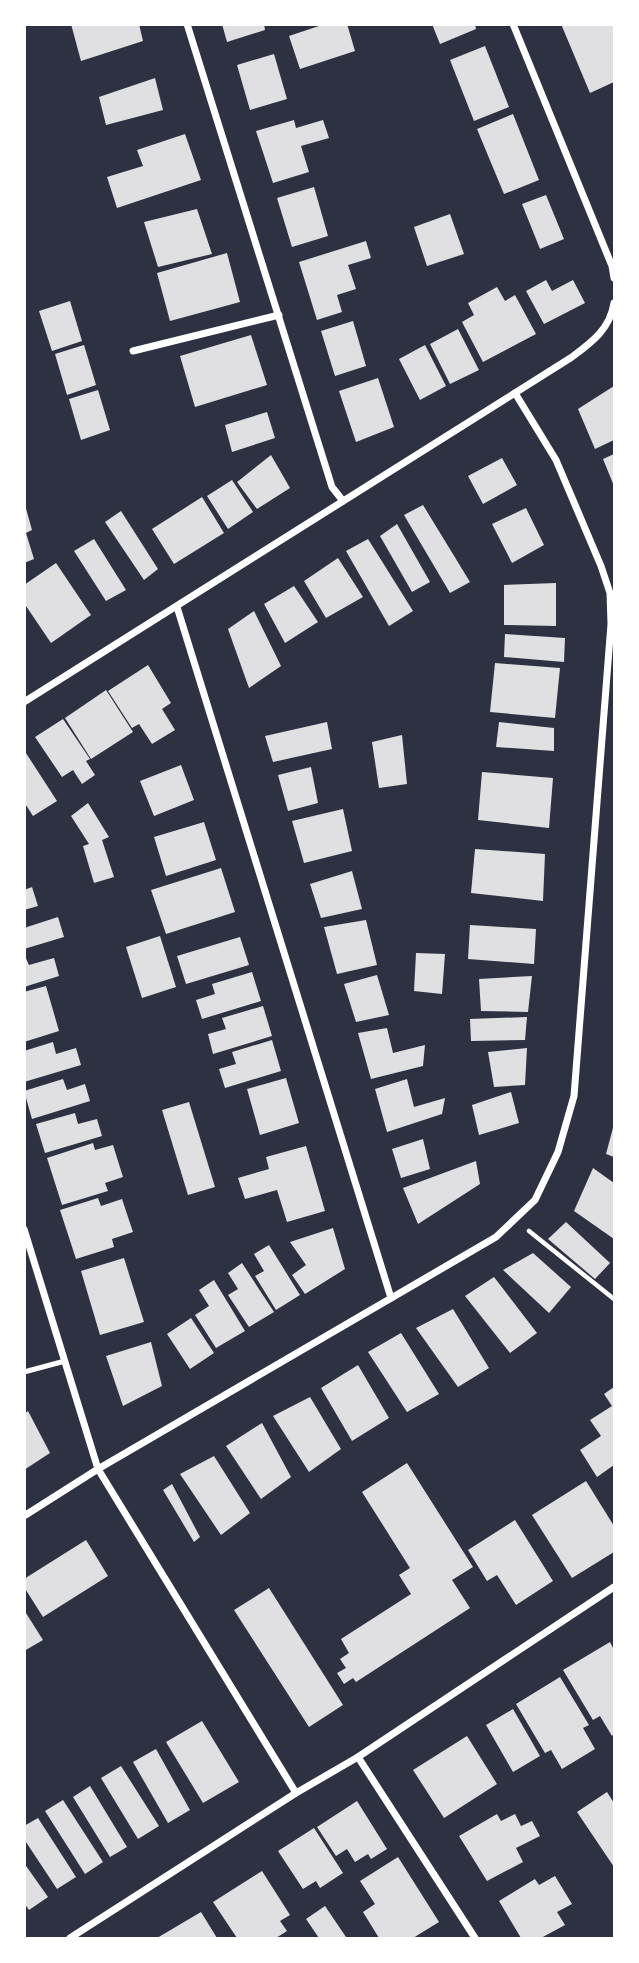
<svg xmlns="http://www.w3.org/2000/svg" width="639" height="1963" viewBox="0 0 639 1963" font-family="Ubuntu,sans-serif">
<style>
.building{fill:#e0e0e3}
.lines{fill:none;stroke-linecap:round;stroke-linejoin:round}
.path{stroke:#fff;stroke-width:4.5}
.service{stroke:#fff;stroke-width:5}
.minor{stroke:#fff;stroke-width:7}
</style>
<rect width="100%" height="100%" fill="#2d3142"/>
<g class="building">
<path d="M71 24H139L143 41 81 61Z"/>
<path d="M222 24H264L265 30 227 42Z"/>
<path d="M325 24H347L355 51 300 69 289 36Z"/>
<path d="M432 24H475L476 29 440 44Z"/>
<path d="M561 24H614V82L590 93Z"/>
<path d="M485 46 509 107 474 121 450 60Z"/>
<path d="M274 54 287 99 250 110 237 65Z"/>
<path d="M155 78 163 110 106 125 99 97Z"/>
<path d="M513 114 539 180 504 194 477 129Z"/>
<path d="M294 120 296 128 323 120 329 138 301 146 309 172 273 183 256 131Z"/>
<path d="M185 134 201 180 117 208 107 177 143 166 137 150Z"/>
<path d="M314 187 328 236 292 247 277 198Z"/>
<path d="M546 195 564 239 540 249 522 204Z"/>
<path d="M197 209 212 254 158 267 144 222Z"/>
<path d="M450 214 464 254 427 266 414 227Z"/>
<path d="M366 241 371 258 348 265 356 289 337 295 342 312 317 320 299 262Z"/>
<path d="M227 253 240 302 170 321 157 273Z"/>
<path d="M546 280 552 291 573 280 585 303 544 324 526 291Z"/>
<path d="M497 287 505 301 515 295 536 334 483 362 462 322 474 315 468 303Z"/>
<path d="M70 301 82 341 52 351 39 311Z"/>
<path d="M353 321 366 366 335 376 321 331Z"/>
<path d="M458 329 479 370 450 384 430 344Z"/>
<path d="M251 335 267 385 195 407 180 356Z"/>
<path d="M84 345 96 385 67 395 55 354Z"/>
<path d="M425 345 446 386 420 400 399 359Z"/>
<path d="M378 378 394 427 356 442 339 391Z"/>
<path d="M614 386V440L595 449 578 409Z"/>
<path d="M98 390 110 430 81 440 69 399Z"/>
<path d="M267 412 275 438 232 452 225 425Z"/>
<path d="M614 454V486L603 459Z"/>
<path d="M271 455 290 488 257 509 237 482Z"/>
<path d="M502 458 517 485 483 504 468 476Z"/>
<path d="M232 480 253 512 228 529 207 496Z"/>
<path d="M202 497 224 533 174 564 152 529Z"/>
<path d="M25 505 32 530 26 533 34 559 24 563Z"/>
<path d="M423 505 470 582 450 593 404 515Z"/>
<path d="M526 508 544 545 512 563 492 524Z"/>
<path d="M121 511 158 569 144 580 105 522Z"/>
<path d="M397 524 430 582 412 592 380 536Z"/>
<path d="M94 539 126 590 106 601 74 551Z"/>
<path d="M368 539 413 611 389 626 346 551Z"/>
<path d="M338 558 363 597 326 618 304 581Z"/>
<path d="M56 563 91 615 51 643 24 603V585Z"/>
<path d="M556 583V626L504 625V585Z"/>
<path d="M294 586 318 622 285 643 264 604Z"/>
<path d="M254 611 281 666 249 688 228 629Z"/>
<path d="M505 634 565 638 564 662 504 657Z"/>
<path d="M495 663 560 668 555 718 490 712Z"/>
<path d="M148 665 171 703 162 709 175 730 152 744 139 724 132 728 108 691Z"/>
<path d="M106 690 133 732 91 759 65 718Z"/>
<path d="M63 719 90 759 86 761 95 775 82 784 73 770 62 777 35 737Z"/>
<path d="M327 722 332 749 273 762 265 736Z"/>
<path d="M499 722 554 728V751L496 747Z"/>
<path d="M402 735 407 784 379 788 372 742Z"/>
<path d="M24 750 57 801 33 816 24 802Z"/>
<path d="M181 765 194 800 154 816 140 781Z"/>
<path d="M311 767 318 803 288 811 278 775Z"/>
<path d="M482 772 553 778 549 828 478 820Z"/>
<path d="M88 803 109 837 102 840 114 877 94 883 83 846 89 844 71 816Z"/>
<path d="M343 809 352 851 304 863 292 821Z"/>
<path d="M204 822 216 860 166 876 154 837Z"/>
<path d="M475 849 545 854 543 901 471 893Z"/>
<path d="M221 868 235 912 166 934 151 890Z"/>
<path d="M352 871 362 909 321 918 310 884Z"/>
<path d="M32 887 38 906 24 910V890Z"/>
<path d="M58 917 64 937 24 949V928Z"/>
<path d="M366 920 377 965 337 974 324 927Z"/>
<path d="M470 925 536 929 534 964 468 959Z"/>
<path d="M160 936 176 987 142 998 126 947Z"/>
<path d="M240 937 249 965 186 984 177 956Z"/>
<path d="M416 953 445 954 442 994 414 991Z"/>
<path d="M24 954 29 965 54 958 59 976 24 987Z"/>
<path d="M252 972 261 1001 202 1019 196 1000 215 994 212 984Z"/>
<path d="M377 975 389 1015 356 1022 344 984Z"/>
<path d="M532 976 528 1012 481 1011 479 979Z"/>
<path d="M46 986 59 1031 24 1042V992Z"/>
<path d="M263 1006 272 1036 213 1054 208 1034 226 1029 222 1018Z"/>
<path d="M527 1017 525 1040 471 1041 470 1019Z"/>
<path d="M387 1028 393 1053 425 1045 423 1066 371 1079 358 1033Z"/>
<path d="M272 1040 281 1071 225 1088 219 1069 236 1064 232 1052Z"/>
<path d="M53 1042 56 1054 76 1048 81 1065 24 1082V1051Z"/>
<path d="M527 1048 525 1085 494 1087 488 1052Z"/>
<path d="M286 1078 299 1123 260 1135 247 1089Z"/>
<path d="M63 1079 67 1090 85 1084 90 1101 32 1119 24 1091Z"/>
<path d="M407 1079 414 1107 445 1098 442 1114 387 1132 375 1089Z"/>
<path d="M511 1092 519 1123 479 1135 472 1105Z"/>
<path d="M189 1102 215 1187 188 1195 162 1110Z"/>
<path d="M75 1113 78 1124 97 1119 102 1136 45 1153 36 1124Z"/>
<path d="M614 1124V1157L606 1154Z"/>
<path d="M423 1139 430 1169 401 1178 392 1149Z"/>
<path d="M93 1143 95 1150 113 1145 123 1177 105 1183 108 1191 62 1205 47 1158Z"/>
<path d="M306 1146 325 1211 287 1222 277 1190 245 1199 238 1178 269 1169 266 1157Z"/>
<path d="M476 1161 480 1184 418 1224 403 1188Z"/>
<path d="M593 1168 614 1183V1239L574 1211Z"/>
<path d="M98 1198 101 1206 122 1199 133 1232 112 1239 114 1247 76 1259 60 1210Z"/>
<path d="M566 1222 610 1263 595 1279 548 1239Z"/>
<path d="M333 1228 345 1269 305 1294 292 1275 306 1265 290 1242Z"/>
<path d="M269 1245 300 1295 276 1310 255 1276 264 1271 254 1254Z"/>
<path d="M533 1253 571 1287 549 1313 503 1270Z"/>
<path d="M124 1258 144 1322 100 1335 81 1271Z"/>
<path d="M242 1263 274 1312 249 1327 228 1295 238 1289 228 1273Z"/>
<path d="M494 1277 537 1333 510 1353 465 1296Z"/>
<path d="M214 1280 245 1331 216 1348 195 1315 209 1306 199 1290Z"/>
<path d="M453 1309 489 1368 458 1387 416 1328Z"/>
<path d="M191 1318 214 1353 190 1369 167 1334Z"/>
<path d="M401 1333 439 1394 407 1412 368 1352Z"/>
<path d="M151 1342 162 1386 123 1406 106 1356Z"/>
<path d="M358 1365 389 1418 352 1441 321 1388Z"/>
<path d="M614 1387V1465L597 1477 580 1450 601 1436 590 1420 612 1406 604 1394Z"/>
<path d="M310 1397 341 1449 309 1472 273 1416Z"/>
<path d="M28 1411 50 1453 24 1470V1414Z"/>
<path d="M262 1423 291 1477 261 1499 226 1446Z"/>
<path d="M214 1456 250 1513 221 1535 180 1474Z"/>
<path d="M407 1463 473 1567 452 1580 470 1608 356 1682 353 1678 344 1684 337 1673 346 1668 340 1659 349 1653 341 1639 411 1594 399 1575 410 1568 362 1492Z"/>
<path d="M586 1481 614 1526V1552L572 1578 532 1515Z"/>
<path d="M172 1484 200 1537 194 1542 163 1490Z"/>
<path d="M515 1520 553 1581 516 1605 497 1575 487 1581 468 1550Z"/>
<path d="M86 1540 108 1576 43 1617 24 1587V1579Z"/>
<path d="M269 1588 343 1705 309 1727 234 1610Z"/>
<path d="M24 1610 43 1640 24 1651Z"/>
<path d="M610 1642 614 1650V1734L612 1736 600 1716 593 1720 563 1670Z"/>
<path d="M560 1677 589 1725 583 1728 595 1749 562 1769 551 1750 545 1753 516 1704Z"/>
<path d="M513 1709 540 1756 513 1772 486 1725Z"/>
<path d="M202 1721 239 1782 203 1803 166 1742Z"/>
<path d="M467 1736 497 1784 444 1818 413 1770Z"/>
<path d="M156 1749 190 1810 168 1823 133 1762Z"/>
<path d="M121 1766 159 1826 138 1839 101 1778Z"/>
<path d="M90 1786 127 1847 110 1857 73 1797Z"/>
<path d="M607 1792 614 1803V1867L577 1812Z"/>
<path d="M63 1800 103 1862 85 1874 45 1811Z"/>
<path d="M357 1801 387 1849 371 1859 368 1854 355 1862 347 1849 336 1856 317 1827Z"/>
<path d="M497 1814 501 1821 515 1814 521 1826 532 1821 540 1836 516 1848 523 1862 487 1881 459 1836Z"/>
<path d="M38 1818 76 1877 57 1889 24 1839V1826Z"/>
<path d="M314 1828 343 1873 320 1888 316 1881 303 1889 278 1851Z"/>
<path d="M398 1857 439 1922 413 1938H379L363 1912 375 1904 360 1881Z"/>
<path d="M24 1863 48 1897 29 1910 24 1903Z"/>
<path d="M262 1871 290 1915 280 1921 287 1931 276 1938H237L213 1902Z"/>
<path d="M555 1876 572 1904 557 1912 565 1925 541 1938H521L499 1901 535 1879 539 1885Z"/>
<path d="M325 1906 346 1937 344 1938H319L306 1919Z"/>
<path d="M201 1912 217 1938H157Z"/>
</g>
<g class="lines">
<path class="path" d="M529 1231 614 1299"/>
<path class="service" d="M24 1372 65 1361"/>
<g class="minor">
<path d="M187 24 332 487 343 501"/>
<path d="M513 24 612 266 614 278"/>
<path d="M133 351 279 315"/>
<path d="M177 607 391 1298"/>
<path d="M24 702 572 357C592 342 610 329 614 303"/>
<path d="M24 1229 98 1469 296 1793"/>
<path d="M24 1516 98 1469 496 1237 535 1200 558 1152 574 1096 611 624 610 593 601 566 556 460 515 393"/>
<path d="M358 1757 475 1938"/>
<path d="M70 1938 296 1793 358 1757 614 1587"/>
</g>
</g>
<rect width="639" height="1963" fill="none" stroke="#ffffff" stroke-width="52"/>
</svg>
